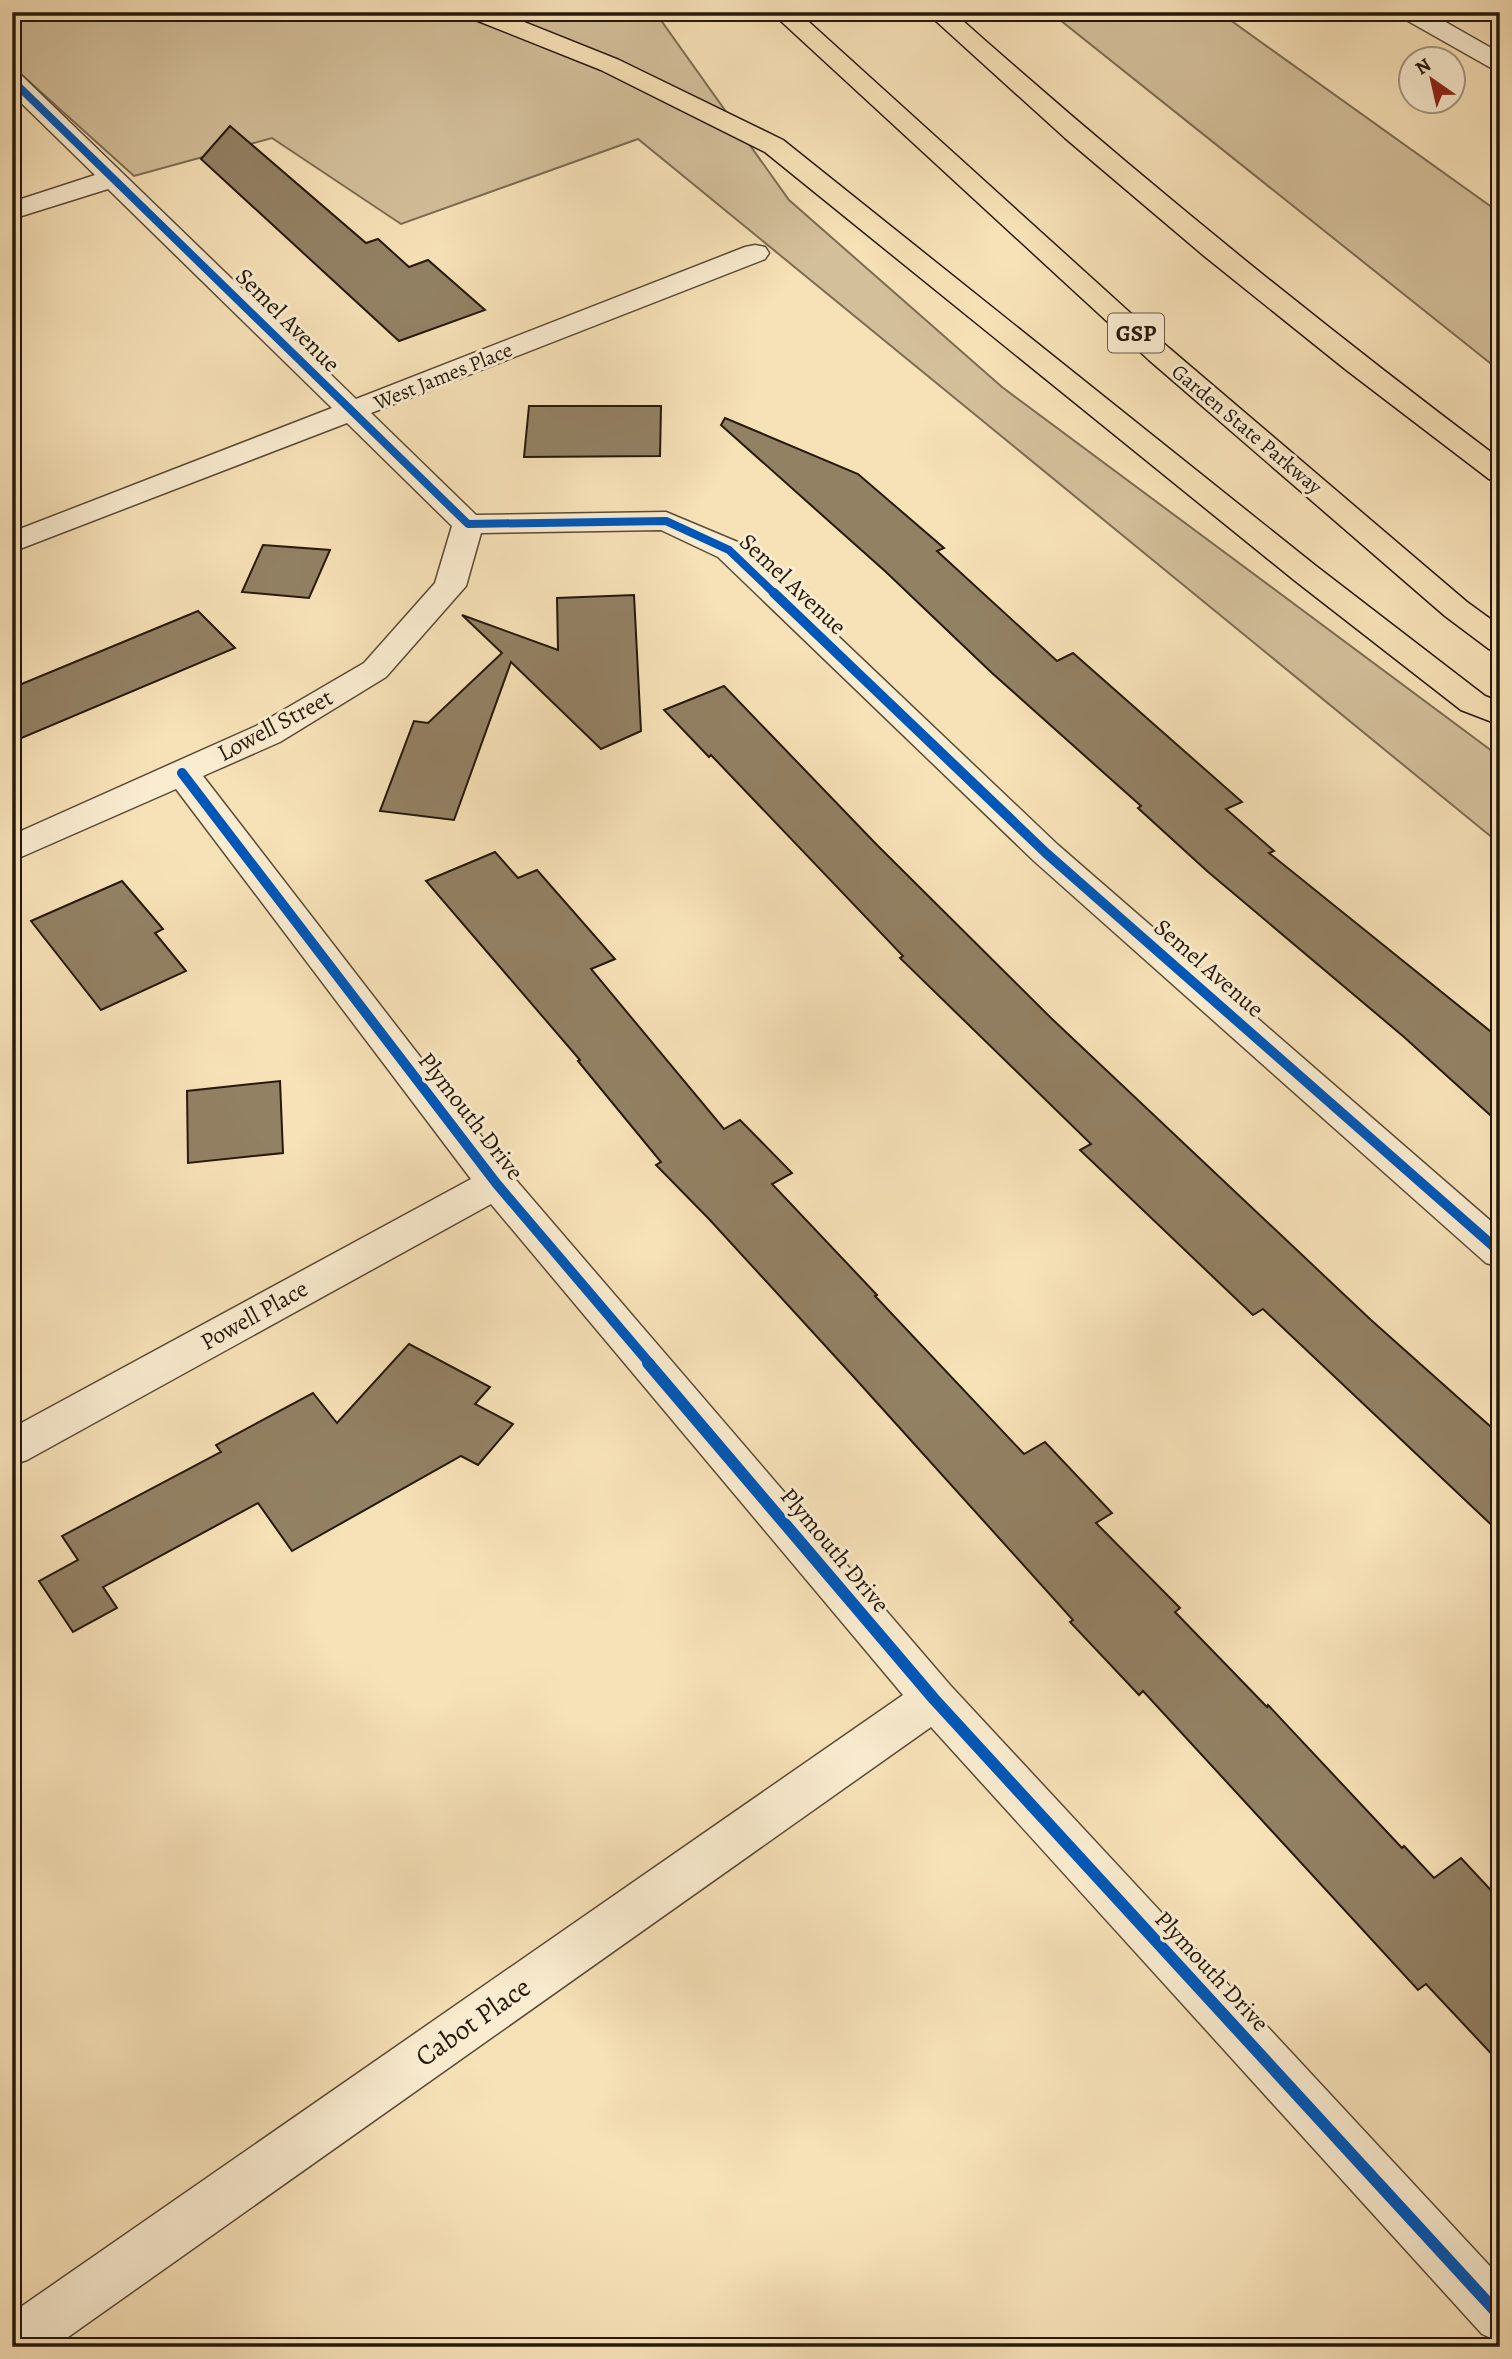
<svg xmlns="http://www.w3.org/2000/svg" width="1512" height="2359" viewBox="0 0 1512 2359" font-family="Alegreya,serif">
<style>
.green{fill:#d3bf9a;stroke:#7c6c52;stroke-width:2}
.building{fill:#938164;stroke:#26180b;stroke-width:2}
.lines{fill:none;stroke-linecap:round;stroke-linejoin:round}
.minor-casing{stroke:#5a4a36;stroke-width:3}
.highway-casing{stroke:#26180b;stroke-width:3}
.minor{fill:#faecd0;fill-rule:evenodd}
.highway{fill:#f7e1b7;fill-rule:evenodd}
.cycleway-far2-casing{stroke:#faecd0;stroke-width:11}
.cycleway-far1-casing{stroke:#faecd0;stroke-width:14}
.cycleway-casing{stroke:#faecd0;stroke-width:17}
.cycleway-far2{stroke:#0057b8;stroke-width:8}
.cycleway-far1{stroke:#0057b8;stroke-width:10}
.cycleway{stroke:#0057b8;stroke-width:12}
.labels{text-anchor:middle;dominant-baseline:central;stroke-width:6;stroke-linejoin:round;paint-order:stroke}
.far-street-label{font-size:21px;fill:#26180b;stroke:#faecd0}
.shield{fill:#faecd0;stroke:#665846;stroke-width:2}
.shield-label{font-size:23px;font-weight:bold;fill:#26180b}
.street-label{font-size:24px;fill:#26180b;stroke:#faecd0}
.near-street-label{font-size:28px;fill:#26180b;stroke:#faecd0}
</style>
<rect width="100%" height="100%" fill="#f7e1b7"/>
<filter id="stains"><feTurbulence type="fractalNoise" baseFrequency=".00286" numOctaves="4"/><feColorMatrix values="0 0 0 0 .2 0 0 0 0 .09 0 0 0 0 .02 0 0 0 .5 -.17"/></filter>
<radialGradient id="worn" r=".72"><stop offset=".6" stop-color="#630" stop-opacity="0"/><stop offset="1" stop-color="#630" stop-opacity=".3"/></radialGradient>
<g class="green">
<path d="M12 12H655L789 200 1002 387 1500 757V844L638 139 401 224 272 138 134 176 12 66Z"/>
<path d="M1050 12H1219L1500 213V371Z"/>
</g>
<g class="building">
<path d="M230 126 366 243 378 239 409 267 428 260 485 310 399 341 201 159Z"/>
<path d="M529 406H661L660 456 524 457Z"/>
<path d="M725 418 858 474 944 548 937 551 1057 661 1073 653 1242 802 1226 809 1274 851 1269 853 1500 1039V1124L1404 1037 1207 871 1138 808 1141 806 992 673 886 572 721 425Z"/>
<path d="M263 545 330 550 309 598 242 592Z"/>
<path d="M634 595 641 731 601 749 511 662 454 820 380 811 414 721 428 723 502 653 462 615 558 650 557 598Z"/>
<path d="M198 611 235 648 12 742V688Z"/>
<path d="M724 686 877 845 1051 1018 1371 1320 1500 1435V1533L1263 1309 1253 1315 1080 1150 1091 1144 900 958 903 956 711 755 709 757 664 710Z"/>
<path d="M495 852 518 878 537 870 615 959 591 969 724 1129 740 1120 792 1173 772 1184 877 1295 875 1296 1024 1454 1045 1442 1112 1513 1096 1523 1180 1608 1175 1612 1267 1707 1268 1705 1402 1848 1404 1846 1434 1878 1461 1858 1500 1900V2063L1426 1984 1418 1990 1143 1691 1139 1695 1070 1622 1073 1620 852 1375 709 1219 656 1165 661 1162 578 1061 580 1060 426 881Z"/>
<path d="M122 881 163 929 155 933 186 971 101 1010 31 921Z"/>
<path d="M280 1081 283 1153 188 1163 187 1091Z"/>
<path d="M409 1344 490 1387 475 1404 513 1424 478 1465 461 1456 292 1551 258 1503 103 1587 117 1608 73 1632 39 1581 78 1560 62 1536 221 1452 216 1445 313 1393 337 1423Z"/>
</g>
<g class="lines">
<g class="minor-casing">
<g id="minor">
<path d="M1398 12H1428L1500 53V70L1491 68 1401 17Z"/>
<path d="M12 72 21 75 356 399 745 247 755 245 765 247 769 253 765 259 371 413 476 515 666 512 740 543 1058 845 1500 1229V1267L1486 1263 1034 861 718 557 661 530 481 533 466 586 386 677 280 742 203 776 510 1173 950 1685 1500 2277V2342L1482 2334 931 1727 54 2347H12V2313L903 1695 491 1204 27 1460 12 1465V1428L471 1179 176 789 12 861V835L256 726 364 663 435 583 452 526 347 423 12 552V532L332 408 108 189 12 219V202L95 175 12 94Z"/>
</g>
</g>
<g class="highway-casing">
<g id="highway">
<path d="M465 12H499L619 60 783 140 1316 566 1485 696 1500 702V725L1461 710 1294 580 765 152 601 70 468 17Z"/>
<path d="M771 12H798L1169 348 1467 602 1500 626V652L1489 649 1445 616 1149 360Z"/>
<path d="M926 12H953C1129 169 1311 317 1500 459V482L1489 479 1345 369 1203 255 1065 138Z"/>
</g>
</g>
<use href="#minor" class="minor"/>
<use href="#highway" class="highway"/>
<g class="cycleway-far2-casing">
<path id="cycleway-far2" d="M12 80 468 524 666 521 729 550 776 595"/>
</g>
<g class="cycleway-far1-casing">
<g id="cycleway-far1">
<path d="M774 593 1046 853 1500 1252"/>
<path d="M182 773 496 1183 650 1364"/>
</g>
</g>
<g class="cycleway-casing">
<path id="cycleway" d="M648 1363 934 1699 1500 2316"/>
</g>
<use href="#cycleway-far2" class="cycleway-far2"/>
<use href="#cycleway-far1" class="cycleway-far1"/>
<use href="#cycleway" class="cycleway"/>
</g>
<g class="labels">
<g class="far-street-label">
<text transform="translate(443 376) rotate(-22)">West James Place</text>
<text transform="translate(1247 429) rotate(40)">Garden State Parkway</text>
</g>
<rect class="shield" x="1108" y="313.5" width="56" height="39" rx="5"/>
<g class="shield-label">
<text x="1136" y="333">GSP</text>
</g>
<g class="street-label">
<text transform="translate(288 320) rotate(45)">Semel Avenue</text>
<text transform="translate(793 584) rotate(43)">Semel Avenue</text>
<text transform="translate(275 725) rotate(-28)">Lowell Street</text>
<text transform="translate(1209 968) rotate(41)">Semel Avenue</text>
<text transform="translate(471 1116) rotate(52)">Plymouth Drive</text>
<text transform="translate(254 1315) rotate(-29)">Powell Place</text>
<text transform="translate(835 1550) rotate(50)">Plymouth Drive</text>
<text transform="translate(1212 1971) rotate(47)">Plymouth Drive</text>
</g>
<g class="near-street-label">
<text transform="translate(473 2022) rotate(-35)">Cabot Place</text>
</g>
</g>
<rect width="1512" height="2359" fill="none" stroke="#f7e1b7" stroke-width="42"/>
<rect x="14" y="14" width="1484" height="2331" fill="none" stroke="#26180b" stroke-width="3.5"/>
<rect x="21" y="21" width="1470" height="2317" fill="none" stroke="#26180b" stroke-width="2"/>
<g transform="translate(1432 80) rotate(326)"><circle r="33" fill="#faecd0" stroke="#a59781" stroke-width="2"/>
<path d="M0-5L12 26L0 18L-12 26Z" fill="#8f2418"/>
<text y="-10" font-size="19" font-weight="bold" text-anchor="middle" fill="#26180b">N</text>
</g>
<rect width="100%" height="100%" filter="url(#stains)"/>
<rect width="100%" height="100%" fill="url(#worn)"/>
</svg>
